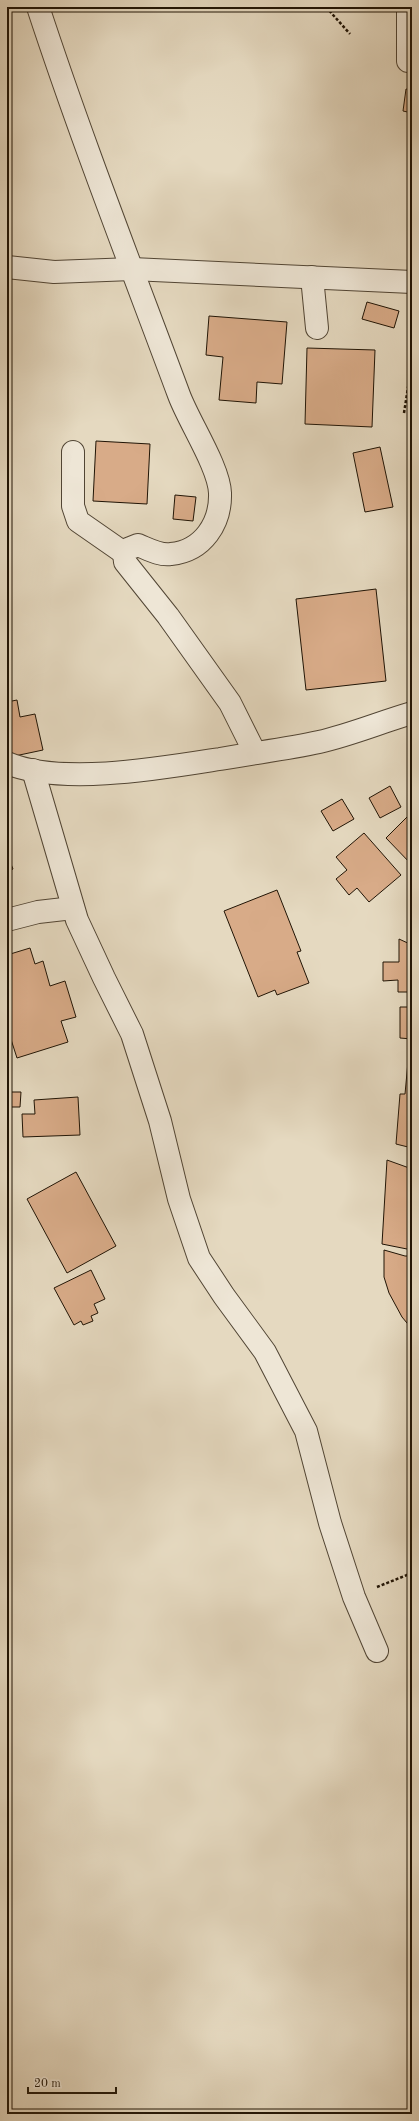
<svg xmlns="http://www.w3.org/2000/svg" width="419" height="2121" viewBox="0 0 419 2121" font-family="'Old Standard TT',serif">
<style>
.building{fill:#d8ab88;stroke:#201405}
.lines{fill:none;stroke-linecap:round;stroke-linejoin:round}
.minor-casing{stroke:#514534;stroke-width:24}
.path{stroke:#201405;stroke-width:2.5;stroke-dasharray:3 2;stroke-linecap:butt}
.minor{stroke:#eee6d6;stroke-width:22}
</style>
<rect width="100%" height="100%" fill="#e5d9c0"/>
<filter id="stains"><feTurbulence type="fractalNoise" baseFrequency=".005" numOctaves="4"/><feColorMatrix values="0 0 0 0 .2 0 0 0 0 .09 0 0 0 0 .02 0 0 0 .5 -.17"/></filter>
<radialGradient id="worn" r=".72"><stop offset=".6" stop-color="#630" stop-opacity="0"/><stop offset="1" stop-color="#630" stop-opacity=".3"/></radialGradient>
<g class="building">
<path d="M406 89 412 90V113L403 111Z"/>
<path d="M367 302 399 311 394 328 362 319Z"/>
<path d="M209 316 287 322 282 384 257 382 256 403 219 400 223 357 206 355Z"/>
<path d="M307 348 375 350 372 427 305 424Z"/>
<path d="M96 441 150 444 147 504 93 501Z"/>
<path d="M380 447 393 507 365 512 353 453Z"/>
<path d="M175 495 196 497 193 521 173 519Z"/>
<path d="M376 589 386 681 306 690 296 599Z"/>
<path d="M7 671 11 687 7 688Z"/>
<path d="M17 700 20 717 35 714 43 750 10 757 7 740V702Z"/>
<path d="M390 786 401 807 380 818 369 798Z"/>
<path d="M342 799 354 819 333 831 321 811Z"/>
<path d="M409 815 412 818V865L386 838Z"/>
<path d="M364 833 401 875 369 902 357 888 349 895 336 879 347 870 336 857Z"/>
<path d="M7 854 13 869 7 872Z"/>
<path d="M277 890 301 951 297 952 309 983 277 995 275 990 258 997 224 911Z"/>
<path d="M399 939 412 945V1039L400 1038V1007H408V992H398V980L383 981V962H399Z"/>
<path d="M30 948 35 964 43 961 50 986 65 981 76 1017 61 1021 68 1042 17 1058 7 1027V955Z"/>
<path d="M409 1051 412 1052V1148L396 1144 400 1094H405Z"/>
<path d="M7 1092H21L20 1107H7Z"/>
<path d="M78 1097 80 1135 23 1137 22 1114H35L34 1100Z"/>
<path d="M387 1160 412 1169V1250L382 1244Z"/>
<path d="M76 1172 116 1246 67 1273 27 1199Z"/>
<path d="M384 1250 405 1256H412V1329L402 1317 389 1293 384 1277Z"/>
<path d="M91 1270 105 1299 94 1304 98 1313 91 1316 93 1321 83 1325 81 1321 74 1325 54 1288Z"/>
</g>
<g class="lines">
<g class="minor-casing">
<g id="minor">
<path d="M38 7C81 138 131 266 179 395 189 422 219 467 220 493 221 523 203 551 171 554 160 556 148 549 138 545L128 549 124 553 125 562 168 616 230 703 255 753"/>
<path d="M408 61V7"/>
<path d="M7 267 54 272 132 269 412 282"/>
<path d="M312 277 317 328"/>
<path d="M73 452V506L78 521 124 553"/>
<path d="M7 763C61 786 163 768 220 759 253 753 287 749 319 742 350 735 381 722 412 713"/>
<path d="M33 770 77 920 104 978 132 1034 160 1121 179 1199 199 1258 224 1296 265 1352 306 1431 330 1523 354 1597 377 1651"/>
<path d="M7 920 38 912 73 908"/>
</g>
</g>
<g class="path">
<path d="M326 7 350 34"/>
<path d="M404 413 412 362"/>
<path d="M377 1587 412 1573"/>
</g>
<use href="#minor" class="minor"/>
</g>
<rect width="419" height="2121" fill="none" stroke="#e5d9c0" stroke-width="24"/>
<rect x="8" y="8" width="403" height="2105" fill="none" stroke="#201405" stroke-width="2"/>
<rect x="12" y="12" width="395" height="2097" fill="none" stroke="#201405"/>
<path d="M28 2087v6h88v-6" fill="none" stroke="#201405" stroke-width="2"/>
<text x="34" y="2087" font-size="12" fill="#201405" stroke="#eee6d6" stroke-width="3" paint-order="stroke">20 m</text>
<rect width="100%" height="100%" filter="url(#stains)"/>
<rect width="100%" height="100%" fill="url(#worn)"/>
</svg>
